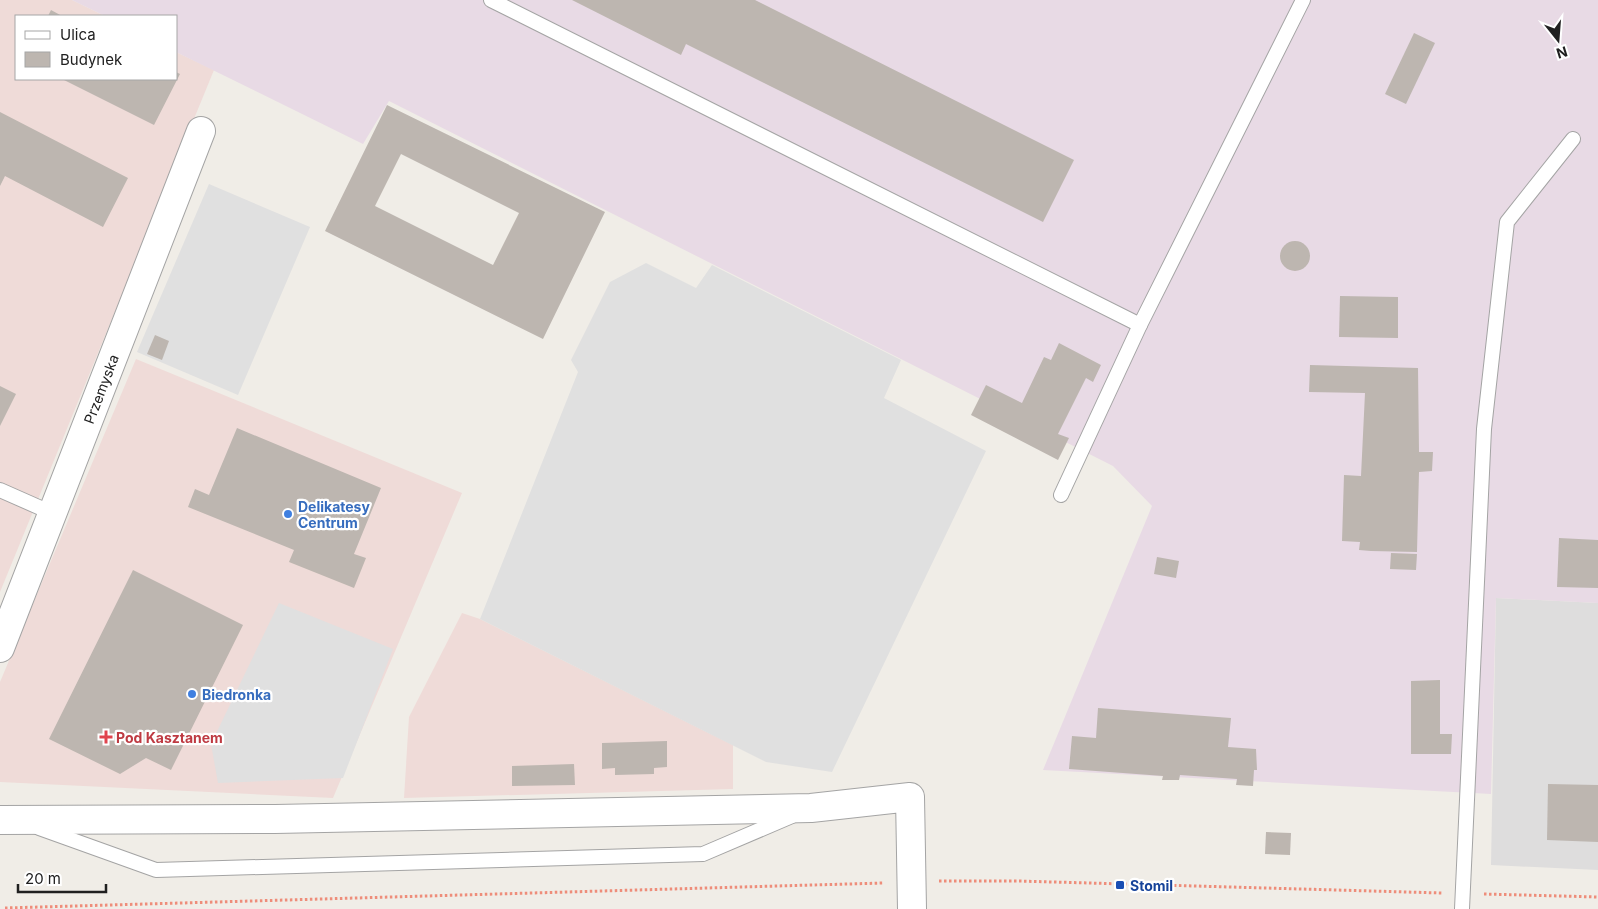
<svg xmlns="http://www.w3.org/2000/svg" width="1598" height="909" viewBox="0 0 1598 909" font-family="Inter,sans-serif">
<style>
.residential{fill:#dedddd}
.commercial{fill:#efdbd8}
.industrial{fill:#e8dae5}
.parking{fill:#e0e0e0}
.building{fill:#bdb6b0;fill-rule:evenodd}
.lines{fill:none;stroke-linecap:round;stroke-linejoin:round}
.lane-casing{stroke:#a4a4a4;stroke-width:16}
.street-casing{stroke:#a4a4a4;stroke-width:30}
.path{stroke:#ee8d7a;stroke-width:3;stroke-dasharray:2.5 2.5;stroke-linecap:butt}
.lane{stroke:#fff;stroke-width:14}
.street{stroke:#fff;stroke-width:28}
.shop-dot{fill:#3f7fe0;stroke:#fff;stroke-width:2}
.health-dot{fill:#e0444e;stroke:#fff;stroke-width:2}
.transit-dot{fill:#1a4fb4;stroke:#fff;stroke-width:2}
.labels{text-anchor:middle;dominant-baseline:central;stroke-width:4.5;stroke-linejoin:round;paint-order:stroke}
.street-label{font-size:14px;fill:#202020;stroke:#fff}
.shop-label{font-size:14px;font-weight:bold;fill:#366cbe;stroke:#fff;text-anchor:start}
.health-label{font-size:14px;font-weight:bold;fill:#be3a42;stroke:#fff;text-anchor:start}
.transit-label{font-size:14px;font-weight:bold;fill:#164399;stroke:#fff;text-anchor:start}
</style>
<rect width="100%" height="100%" fill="#f0ede7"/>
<path class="residential" d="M1496 598 1598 603V870L1491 865Z"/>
<g class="commercial">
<path d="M0 0H72L105 16H16V79H176V52L214 70 0 592Z"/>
<path d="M136 359 462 493 333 798 0 782V682Z"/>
<path d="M462 613 480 619 733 745V789L404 798 409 717Z"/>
</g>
<path class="industrial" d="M72 0H1598V603L1496 598 1491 794 1043 770 1152 506 1113 466 389 101 363 144 176 52V16H105Z"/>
<g class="parking">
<path d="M209 184 310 227 238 395 137 352Z"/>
<path d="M646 263 696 288 712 265 901 360 884 398 986 451 832 772 766 762 480 619 578 372 571 360 610 282Z"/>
<path d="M279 603 393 649 343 778 218 783 211 744Z"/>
</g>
<g class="building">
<path d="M572 0H755L1074 160 1043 222 686 44 681 55Z"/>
<path d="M51 10 62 16H48Z"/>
<path d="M1414 33 1435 43 1406 104 1385 94Z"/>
<path d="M176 72 180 74 154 125 62 79H176Z"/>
<path d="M387 105 605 212 543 339 325 231ZM401 154 519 213 493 265 375 206Z"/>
<path d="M0 112 128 178 103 227 5 176 0 186Z"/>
<circle cx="1295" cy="256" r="15"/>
<path d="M1340 296 1398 297V338L1339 337Z"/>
<path d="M155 335 169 341 162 360 147 354Z"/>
<path d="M1059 343 1101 365 1093 382 1086 378 1058 434 1069 438 1058 460 971 415 986 385 1022 403 1044 357 1051 360Z"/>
<path d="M1310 365 1418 368 1419 452H1433L1432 471 1419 472 1417 552 1371 551 1359 550 1360 542 1342 541 1344 475 1361 476 1365 393 1309 392Z"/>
<path d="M0 386 16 394 0 426Z"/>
<path d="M237 428 381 488 354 554 366 558 354 588 289 562 294 550 188 507 195 489 209 495Z"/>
<path d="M1559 538 1598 540V588L1557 587Z"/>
<path d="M1391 553 1417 554 1416 570 1390 569Z"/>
<path d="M1157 557 1179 561 1176 578 1154 574Z"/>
<path d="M133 570 243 625 171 770 146 758 120 774 49 739Z"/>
<path d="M1440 680V734H1452L1451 754H1411V681Z"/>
<path d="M1098 708 1231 718 1228 747 1256 749 1257 770H1254L1253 786 1236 785 1237 779 1180 775 1179 780H1162L1163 776 1069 769 1072 736 1096 738Z"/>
<path d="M667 741V767L654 768V774L615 775V768L602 769V743Z"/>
<path d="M574 764 575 785 512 786V766Z"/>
<path d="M1548 784 1598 785V842L1547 840Z"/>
<path d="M1266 832 1291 833 1290 855 1265 854Z"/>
</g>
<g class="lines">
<g class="lane-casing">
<g id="lane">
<path d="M491 0 1140 325"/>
<path d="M0 490 52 513"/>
<path d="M1061 495 1140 325 1303 0"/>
<path d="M39 828 156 870 703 854 792 816"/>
<path d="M1462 909 1484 429 1507 222 1573 139"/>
</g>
</g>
<g class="street-casing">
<g id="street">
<path d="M0 648 201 131"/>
<path d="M0 820 275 819 811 808 910 797 912 909"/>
</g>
</g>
<g class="path">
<path d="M939 881H1018L1442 893"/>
<path d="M1484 894 1598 897"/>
<path d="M5 908 883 883"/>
</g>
<use href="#lane" class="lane"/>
<use href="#street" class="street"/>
</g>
<g class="shop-dot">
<circle cx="288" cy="514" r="5"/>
<circle cx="192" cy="694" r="5"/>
</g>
<path class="health-dot" d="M103.5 729.5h5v5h5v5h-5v5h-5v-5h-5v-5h5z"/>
<rect class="transit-dot" x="1115" y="880" width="10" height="10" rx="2.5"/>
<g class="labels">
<g class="street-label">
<text transform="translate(101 389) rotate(-69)">Przemyska</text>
</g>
<g class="shop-label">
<text x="298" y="506">Delikatesy<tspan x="298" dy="16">Centrum</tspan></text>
<text x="202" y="694">Biedronka</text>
</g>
<g class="health-label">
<text x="116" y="737">Pod Kasztanem</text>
</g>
<g class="transit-label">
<text x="1130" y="885">Stomil</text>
</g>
</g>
<rect x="15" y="15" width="162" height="65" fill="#ffffff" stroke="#a6a6a6"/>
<rect x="25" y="31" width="25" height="8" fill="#ffffff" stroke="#a6a6a6"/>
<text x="60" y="40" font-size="15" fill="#202020">Ulica</text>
<rect x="25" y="52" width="25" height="15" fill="#bdb6b0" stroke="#a6a6a6"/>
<text x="60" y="65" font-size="15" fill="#202020">Budynek</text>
<g transform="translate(1558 40) rotate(163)" stroke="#ffffff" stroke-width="4" paint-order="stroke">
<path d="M0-4L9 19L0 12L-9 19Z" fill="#202020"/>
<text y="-8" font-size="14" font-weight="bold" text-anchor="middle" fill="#202020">N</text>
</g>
<path d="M18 884v8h88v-8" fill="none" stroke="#202020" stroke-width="2.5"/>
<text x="25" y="884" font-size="15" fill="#202020" stroke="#ffffff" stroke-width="4" paint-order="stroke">20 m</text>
</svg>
